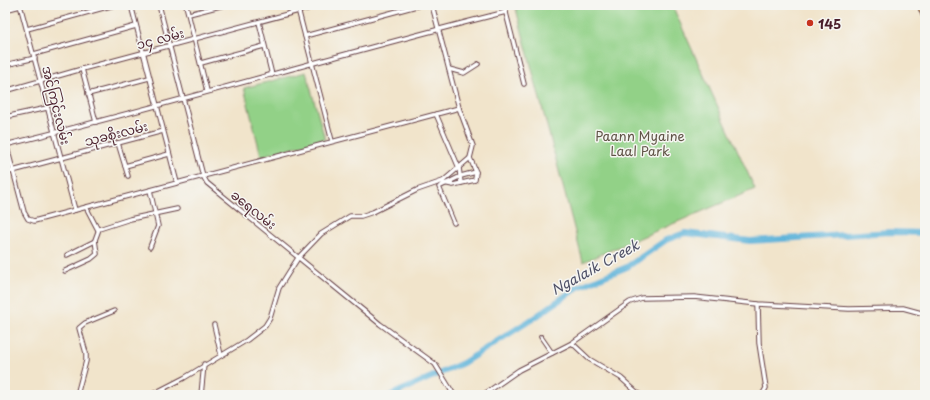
<svg xmlns="http://www.w3.org/2000/svg" width="930" height="400" viewBox="0 0 930 400" font-family="'Playpen Sans','Noto Sans Myanmar',sans-serif">
<style>
.green{fill:#92d187;stroke:#6e7859}
.lines{fill:none;stroke-linecap:round;stroke-linejoin:round}
.river{stroke:#5cb2d9;stroke-width:6}
.street-casing{stroke:#633d43;stroke-width:5.5}
.highway-casing{stroke:#633d43;stroke-width:9}
.street{stroke:#fff;stroke-width:3.5}
.highway{stroke:#f0c369;stroke-width:7}
.poi-dot{fill:#c8321e;stroke:#f6f6f2;stroke-width:1.5}
.labels{text-anchor:middle;dominant-baseline:central;stroke-width:3;stroke-linejoin:round;paint-order:stroke}
.poi-label{font-size:13px;font-weight:bold;fill:#4a1f2b;stroke:#f6f6f2;text-anchor:start}
.street-label{font-size:13px;fill:#4a1f2b;stroke:#f6f6f2}
.park-label{font-size:13px;fill:#605447;stroke:#f6f6f2}
.water-label{font-size:14px;font-style:italic;fill:#505268;stroke:#f6f6f2}
</style>
<rect width="100%" height="100%" fill="#f6f6f2"/>
<filter id="ink" filterUnits="userSpaceOnUse"><feTurbulence type="fractalNoise" baseFrequency=".025" numOctaves="2"/><feDisplacementMap in="SourceGraphic" scale="8" xChannelSelector="R" yChannelSelector="G"/><feConvolveMatrix kernelMatrix="1 2 1 2 8 2 1 2 1" color-interpolation-filters="sRGB"/></filter>
<filter id="wash" filterUnits="userSpaceOnUse"><feTurbulence type="fractalNoise" baseFrequency=".012" numOctaves="4" result="noise"/><feDisplacementMap in="SourceGraphic" scale="16" xChannelSelector="R" yChannelSelector="G"/><feGaussianBlur stdDeviation="0.9" result="paint"/><feColorMatrix in="noise" values="0 0 0 0 0 0 0 0 0 0 0 0 0 0 0 0 0 1.4 0 .05"/><feComposite in="paint" operator="in"/></filter>
<g filter="url(#wash)">
<rect width="100%" height="100%" fill="#f1e4cb"/>
<g class="green">
<path d="M515 5H672L755 189 583 262Z"/>
<path d="M306 72 325 139 261 156 244 88Z"/>
</g>
<g class="lines">
<path class="river" d="M391 395 463 363 537 316 578 287 627 267 666 240 685 233 750 241 890 232 925 233"/>
</g>
</g>
<g filter="url(#ink)">
<g class="lines">
<g class="street-casing">
<g id="street">
<path d="M20 5 75 210"/>
<path d="M131 5 177 183"/>
<path d="M159 5 203 176 207 183 380 324 435 364 454 395"/>
<path d="M186 5 207 91"/>
<path d="M297 5 332 141"/>
<path d="M504 5 524 84"/>
<path d="M5 10 20 6"/>
<path d="M189 14 224 5"/>
<path d="M259 22 272 75"/>
<path d="M27 29 114 5"/>
<path d="M305 36 420 5"/>
<path d="M34 54 136 26"/>
<path d="M201 63 264 46"/>
<path d="M5 65 35 58"/>
<path d="M82 69 96 122"/>
<path d="M449 69 464 73 478 64"/>
<path d="M5 91 82 69 321 5"/>
<path d="M88 94 149 78"/>
<path d="M436 114 459 168 461 183"/>
<path d="M5 117 47 108"/>
<path d="M5 140 24 212 28 219 34 221 459 108"/>
<path d="M118 143 128 176"/>
<path d="M5 145C173 104 338 54 506 12"/>
<path d="M125 166 169 154"/>
<path d="M5 173 163 131"/>
<path d="M443 183 453 185 475 180 476 172 470 158"/>
<path d="M86 207 98 230"/>
<path d="M454 223 439 187 461 176 476 172"/>
<path d="M150 247 158 226 150 190"/>
<path d="M67 255 95 241"/>
<path d="M65 271 91 259 97 254 95 240 99 229 130 219 177 209"/>
<path d="M758 304 759 343 766 388 762 395"/>
<path d="M214 325 221 355"/>
<path d="M541 337 552 353"/>
<path d="M572 343 589 359 621 378 640 395"/>
<path d="M53 392 78 394"/>
<path d="M77 395 86 361V353L79 328 85 323 114 311"/>
<path d="M151 395 184 378 247 340 265 326 270 318 279 288 289 272 298 258 321 234 350 216H361L373 212 417 190 443 181 470 158 473 146 459 108 432 5"/>
<path d="M164 395 165 389"/>
<path d="M201 395 204 364"/>
<path d="M483 395 519 370 572 343 630 302 642 298 694 297 758 304 849 309 903 308 925 314"/>
</g>
</g>
<g class="highway-casing">
<path id="highway" d="M921 5 925 15"/>
</g>
<use href="#street" class="street"/>
<use href="#highway" class="highway"/>
</g>
</g>
<circle class="poi-dot" cx="810" cy="23" r="4"/>
<g class="labels">
<g class="poi-label">
<text x="818" y="23">145</text>
</g>
<g class="street-label">
<text transform="translate(160 38) rotate(-15)">၁၄ လမ်း</text>
<text transform="translate(57 105) rotate(76)">အင်ကြင်းလမ်း</text>
<text transform="translate(116 133) rotate(-14)">သုခစိုးလမ်း</text>
<text transform="translate(254 209) rotate(39)">ခရေလမ်း</text>
</g>
<g class="park-label">
<text x="640" y="135">Paann Myaine<tspan x="640" dy="15">Laal Park</tspan></text>
</g>
<g class="water-label">
<text transform="translate(595 267) rotate(-29)">Ngalaik Creek</text>
</g>
</g>
<rect width="930" height="400" fill="none" stroke="#f6f6f2" stroke-width="20"/>
</svg>
